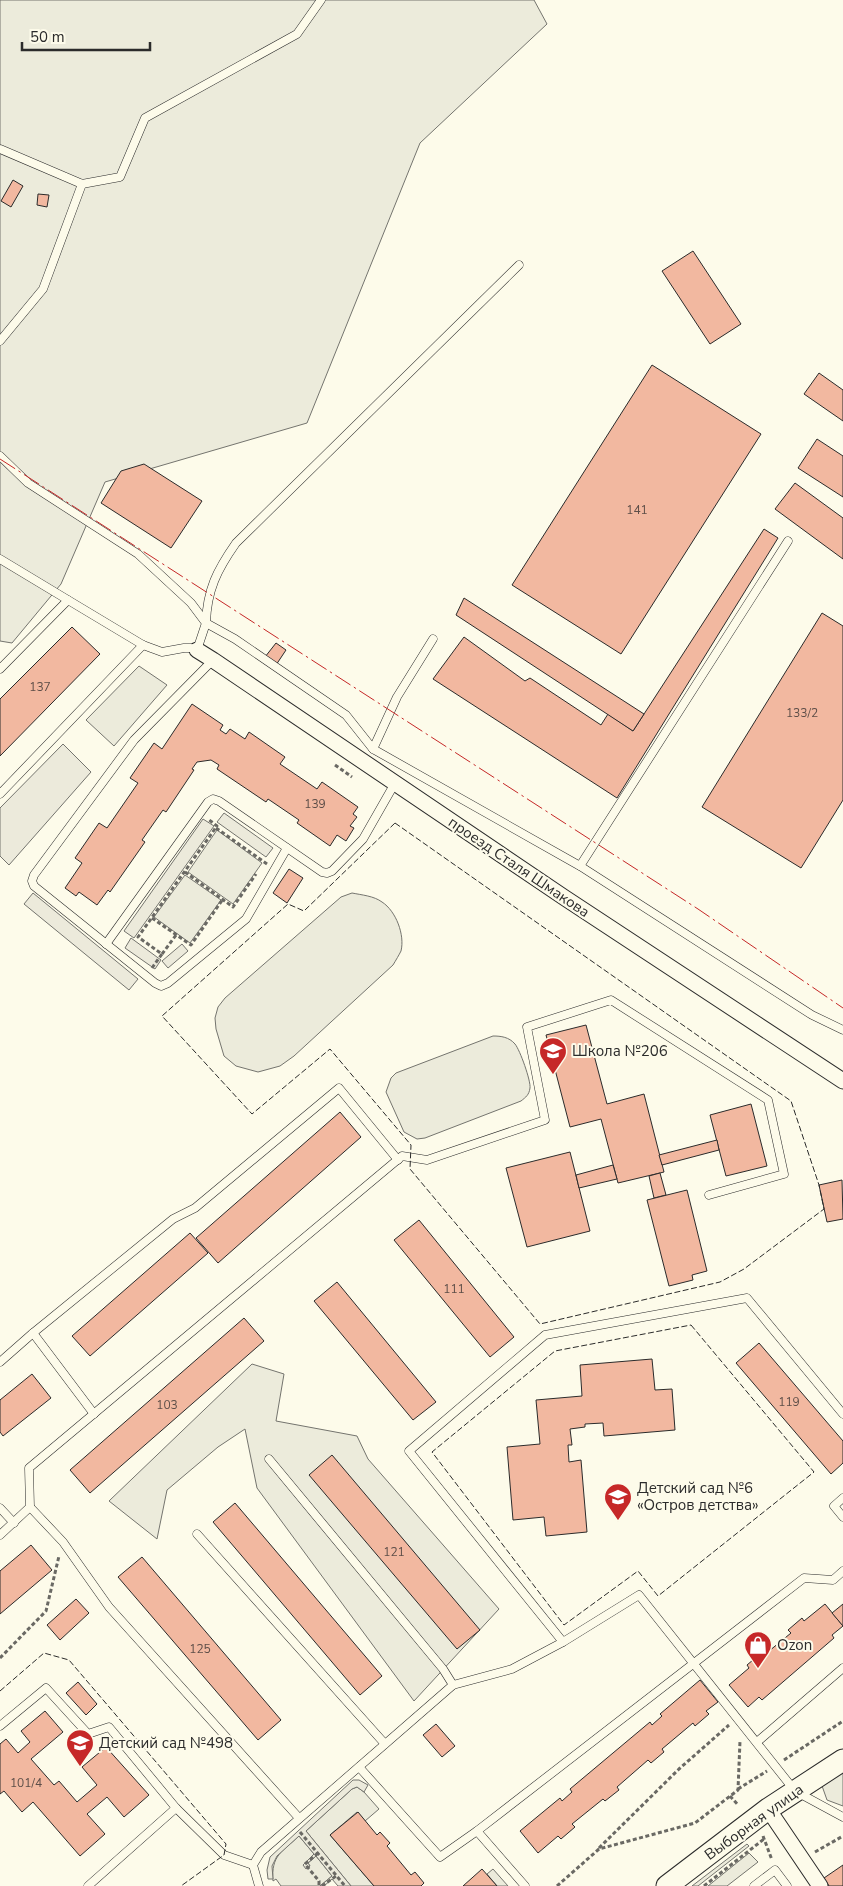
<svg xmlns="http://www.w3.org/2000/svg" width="843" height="1886" viewBox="0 0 843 1886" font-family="'Nunito Sans',sans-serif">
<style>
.green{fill:#ecebdb;stroke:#74746e}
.parking{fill:#eceadb;stroke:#74746e}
.building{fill:#f2b8a0;stroke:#2b2b2b}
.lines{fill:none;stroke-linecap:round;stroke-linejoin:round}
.service-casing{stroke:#2b2b2b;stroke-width:9}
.minor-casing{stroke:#2b2b2b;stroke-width:17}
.secondary-casing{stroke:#2b2b2b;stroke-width:23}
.path{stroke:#6a6964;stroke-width:3;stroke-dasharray:4 2.5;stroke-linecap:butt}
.service{stroke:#fdfbea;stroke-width:8}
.minor{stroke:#fdfbea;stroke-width:15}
.secondary{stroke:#fdfbea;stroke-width:21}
.fence{stroke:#2b2b2b;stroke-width:1;stroke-dasharray:6 2.5;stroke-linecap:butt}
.power{stroke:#c62828;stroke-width:1;stroke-dasharray:18 4 2.5 4;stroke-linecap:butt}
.labels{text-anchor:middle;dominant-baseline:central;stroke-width:4;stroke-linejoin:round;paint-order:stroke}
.number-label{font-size:12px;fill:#5d4e48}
.street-label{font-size:15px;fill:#2b2b2b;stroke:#fdfbea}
.poi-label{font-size:15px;fill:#2b2b2b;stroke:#fdfbea;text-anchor:start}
</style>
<rect width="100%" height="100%" fill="#fdfbea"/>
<g class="green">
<path d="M0 0H534L547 24 420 143 307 423 105 482 61 584 12 643 0 641Z"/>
<path d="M139 666 167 685 114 746 86 720Z"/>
<path d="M217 830 262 863 233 904 188 872Z"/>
<path d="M185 875 221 900 190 943 154 917Z"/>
<path d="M352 893C362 895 374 896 382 902 396 911 405 935 401 951 399 955 396 960 393 965L294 1056 280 1066 258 1072 236 1066 224 1056 216 1029 215 1018 218 1007 225 998 341 897Z"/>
<path d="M493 1036C501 1036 509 1037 515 1044 520 1050 531 1081 530 1088 529 1095 526 1097 521 1101L425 1138 417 1139 404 1132 386 1092 391 1078 396 1073Z"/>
<path d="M252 1364 284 1374 276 1421 357 1436 368 1459 499 1609 414 1701 257 1488 245 1429 218 1447 167 1490 157 1539 109 1501Z"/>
<path d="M843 1769V1806L827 1800 821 1783Z"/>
<path d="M357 1787 364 1792 379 1809 365 1821 357 1812 330 1835 374 1886H351L306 1831 352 1789Z"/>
<path d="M299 1836 314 1854 303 1865 306 1868 310 1866 308 1863 316 1856 332 1876 320 1886H281L276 1879 273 1881C271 1855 282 1852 299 1836Z"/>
<path d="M747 1844 749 1846 698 1886H692Z"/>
<path d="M749 1853 758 1862 727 1886H708Z"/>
<path d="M493 1869 508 1886H497L487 1874Z"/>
</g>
<g class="parking">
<path d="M63 744 91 772 9 865 0 856V808Z"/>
<path d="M224 813 273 848 266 857 217 822Z"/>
<path d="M203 819 214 826 134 938 124 931Z"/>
<path d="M33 893 138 979 129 990 24 904Z"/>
<path d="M131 938 161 960 155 969 125 948Z"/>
<path d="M182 944 188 951 168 968 162 961Z"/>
<path d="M353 1780H359L368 1785 364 1792 357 1787 352 1789 306 1831 351 1886H338L332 1879 324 1886H320L332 1876 316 1856 308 1863 310 1866 306 1869 303 1865 314 1854 299 1836 277 1856 272 1866 273 1879H268L267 1870 270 1857Z"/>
</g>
<g class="building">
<path d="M13 180 23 186 11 207 1 201Z"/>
<path d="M38 194 49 195 47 207 37 205Z"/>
<path d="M693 251 741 324 710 344 662 271Z"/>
<path d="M652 365 761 434 621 654 512 585Z"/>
<path d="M819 373 843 390V421L804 394Z"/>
<path d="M817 439 843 456V497L798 468Z"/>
<path d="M144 464 202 501 171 548 101 503 121 471Z"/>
<path d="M795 483 843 518V559L775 509Z"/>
<path d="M764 529 778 538 617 798 433 679 464 637 525 681 530 678 601 725 608 714 633 731Z"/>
<path d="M464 598 644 714 633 731 456 615Z"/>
<path d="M822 613 843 626V800L801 868 702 807Z"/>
<path d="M72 627 100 654 0 756V699Z"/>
<path d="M276 643 286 650 276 665 265 657Z"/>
<path d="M192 704 223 725 220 730 226 734 230 729 245 739 249 732 285 757 280 764 317 789 322 782 358 807 353 814 357 817 350 826 354 828 346 841 337 835 330 846 297 823 299 820 268 799 266 802 217 769 219 765 211 760 197 762 192 769 194 770 166 812 163 810 142 840 145 842 110 892 108 890 97 905 79 892 76 896 65 888 82 863 75 858 99 823 107 828 138 783 130 778 154 743 162 749Z"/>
<path d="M289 869 303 878 287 903 273 893Z"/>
<path d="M586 1025 607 1104 644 1094 664 1172 618 1183 601 1119 570 1127 546 1035Z"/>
<path d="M751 1104 767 1166 726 1176 710 1115Z"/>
<path d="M340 1112 361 1137 218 1263 196 1238Z"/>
<path d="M717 1140 719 1150 662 1165 659 1155Z"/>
<path d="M570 1152 590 1231 527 1247 506 1168Z"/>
<path d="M613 1165 617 1179 579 1188 576 1175Z"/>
<path d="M660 1173 666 1195 654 1198 649 1176Z"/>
<path d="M842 1180 843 1219 827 1222 819 1185Z"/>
<path d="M687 1190 707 1271 692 1275 693 1280 669 1286 647 1200Z"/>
<path d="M419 1220 514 1337 490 1357 394 1240Z"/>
<path d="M190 1233 208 1253 90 1356 72 1336Z"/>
<path d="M337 1282 436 1402 413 1420 314 1301Z"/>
<path d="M244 1318 264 1341 90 1493 70 1470Z"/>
<path d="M759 1343 843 1441V1463L831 1474 736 1363Z"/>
<path d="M652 1359 655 1390 672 1389 675 1430 604 1436 603 1423 585 1424V1427L570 1429 572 1445H568L569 1462 581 1460 587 1532 546 1536 544 1517 513 1520 507 1447 540 1444 536 1400 582 1396 580 1365Z"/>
<path d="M32 1374 51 1398 3 1436 0 1432V1400Z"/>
<path d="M332 1455 480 1630 457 1649 309 1475Z"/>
<path d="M235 1503 382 1676 360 1695 213 1522Z"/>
<path d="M31 1545 52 1570 0 1614V1571Z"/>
<path d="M142 1557 281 1720 258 1740 118 1577Z"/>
<path d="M76 1599 89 1613 60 1640 47 1625Z"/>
<path d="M825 1604 843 1626 832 1635 834 1638 762 1700 759 1697 748 1707 729 1685 749 1668 747 1665 760 1654 763 1656 791 1633 788 1630 802 1618 804 1621Z"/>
<path d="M843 1604V1626L832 1613Z"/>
<path d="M700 1680 718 1702 706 1711 709 1714 695 1726 693 1723 662 1749 664 1752 651 1763 648 1760 617 1787 619 1790 605 1801 603 1799 572 1824 575 1827 561 1839 558 1836 538 1853 520 1831 560 1798 562 1801 572 1792 570 1789 650 1722 652 1725 662 1716 660 1714Z"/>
<path d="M78 1682 97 1704 86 1715 66 1693Z"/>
<path d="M45 1711 63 1732 31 1759 54 1785 59 1781 77 1802 97 1785 82 1767 106 1747 149 1795 124 1817 107 1797 87 1814 105 1834 80 1856 33 1802 22 1812 4 1791 0 1794V1744L6 1739 18 1753 30 1742 21 1731Z"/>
<path d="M436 1724 455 1746 442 1757 423 1735Z"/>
<path d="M358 1812 377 1835 380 1832 390 1843 387 1846 411 1875 415 1872 424 1883 421 1886H374L330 1835Z"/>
<path d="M843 1865V1886H829L824 1878Z"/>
<path d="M482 1869 497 1886H463Z"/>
</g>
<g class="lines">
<g class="service-casing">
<g id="service">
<path d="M0 149 82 184 120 177 145 118 297 34 321 0"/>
<path d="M519 265 236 543C217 570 207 590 206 623L235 639 346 715 373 749 580 866 812 1015 843 1030"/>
<path d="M0 341 43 289 82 184"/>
<path d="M0 456 28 483 138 554 191 603 206 623 197 650 191 648H184L162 652 143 645 68 600 0 669"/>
<path d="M0 559 68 600"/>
<path d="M213 660 134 740 34 875 32 881 34 886 155 983 161 986 168 983 246 919 287 848"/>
<path d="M373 749 397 697 433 639"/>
<path d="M0 794 143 645"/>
<path d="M580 866 788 541"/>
<path d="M106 944 208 802 213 799 219 801 322 872 327 873 332 871 363 839 395 783"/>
<path d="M33 1333 94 1414"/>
<path d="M0 1362 33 1333 173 1219 195 1208 339 1088 398 1160"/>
<path d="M269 1459 443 1669 453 1685"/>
<path d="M843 1498 834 1506 843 1517"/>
<path d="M30 1507 63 1542 109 1607 299 1818"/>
<path d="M0 1508 14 1523"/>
<path d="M197 1534 385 1744"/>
<path d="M0 1535 30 1507 29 1468 402 1156 427 1160 545 1120 527 1027 611 1000 768 1100 784 1174 709 1195"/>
<path d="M563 1642 409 1451 545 1335 747 1298 843 1414"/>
<path d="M0 1726 46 1688 88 1734 109 1727 176 1808 224 1855 253 1865"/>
<path d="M757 1742 843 1668"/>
<path d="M359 1767 440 1857 477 1831"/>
<path d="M88 1886 176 1808"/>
<path d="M259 1886 253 1865 261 1852 453 1685 512 1669 563 1642 639 1595 795 1791 843 1817"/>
<path d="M525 1886 477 1831 804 1578 833 1580 843 1571"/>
<path d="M754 1886 775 1870 787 1886"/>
</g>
</g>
<g class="minor-casing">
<g id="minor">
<path d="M197 650 213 660 565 898 843 1081"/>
<path d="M768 1809 820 1886"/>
</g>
</g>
<g class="secondary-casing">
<path id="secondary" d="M667 1886 768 1809 843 1760"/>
</g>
<g class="path">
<path d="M335 765 352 777"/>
<path d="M216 828 267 864"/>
<path d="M185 872 233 907 256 874"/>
<path d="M152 918 191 945 223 899"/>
<path d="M162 954 176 935"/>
<path d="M152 968 162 954 138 937 217 826 208 819"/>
<path d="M0 1658 46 1611 59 1556"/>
<path d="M784 1760 843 1721"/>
<path d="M738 1789 767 1771"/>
<path d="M730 1796 738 1805"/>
<path d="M300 1832 345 1886"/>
<path d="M763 1836 772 1860"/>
<path d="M599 1848 679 1769 729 1725"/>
<path d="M815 1852 843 1836"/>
<path d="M318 1853 305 1864 319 1881V1886"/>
<path d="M322 1886 336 1876"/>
<path d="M557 1886 599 1849 695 1823 738 1790 740 1741"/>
<path d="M704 1886 764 1839"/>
</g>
<use href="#service" class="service"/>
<use href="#minor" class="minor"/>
<use href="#secondary" class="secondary"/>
<g class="fence">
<path d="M395 823 791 1101 819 1185 824 1209 744 1269 720 1282 540 1324 410 1169 411 1145 330 1049 252 1114 162 1016 288 904 304 911Z"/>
<path d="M691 1325 814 1472 658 1596 638 1571 564 1625 432 1452 555 1351Z"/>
<path d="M0 1691 44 1653 69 1660 226 1844 224 1855 181 1886"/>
</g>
<path class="power" d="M0 459 698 909 843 1008"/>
</g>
<defs>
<g id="school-pin" transform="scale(1.4375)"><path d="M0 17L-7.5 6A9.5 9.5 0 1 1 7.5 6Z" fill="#c62828" stroke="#fdfbea"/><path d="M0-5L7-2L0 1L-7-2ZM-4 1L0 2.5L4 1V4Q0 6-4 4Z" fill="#fff"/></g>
<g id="shop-pin" transform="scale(1.4375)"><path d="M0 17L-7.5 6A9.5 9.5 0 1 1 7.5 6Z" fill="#c62828" stroke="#fdfbea"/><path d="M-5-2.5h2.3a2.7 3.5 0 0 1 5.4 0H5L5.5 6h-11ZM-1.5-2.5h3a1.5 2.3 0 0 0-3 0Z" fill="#fff"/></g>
</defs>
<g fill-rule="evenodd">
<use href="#school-pin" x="553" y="1051"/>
<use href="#school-pin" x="618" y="1497"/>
<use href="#shop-pin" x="758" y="1645"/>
<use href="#school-pin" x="80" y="1743"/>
</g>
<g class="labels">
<g class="number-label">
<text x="637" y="510">141</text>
<text x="40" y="687">137</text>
<text x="802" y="713">133/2</text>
<text x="315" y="804">139</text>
<text x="454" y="1289">111</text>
<text x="789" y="1402">119</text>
<text x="167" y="1405">103</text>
<text x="394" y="1552">121</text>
<text x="200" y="1649">125</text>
<text x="26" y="1783">101/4</text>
</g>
<g class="street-label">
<text transform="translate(519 867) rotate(34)">проезд Сталя Шмакова</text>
<text transform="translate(754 1822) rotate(-36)">Выборная улица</text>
</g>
<g class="poi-label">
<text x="572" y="1051">Школа №206</text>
<text x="637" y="1488">Детский сад №6<tspan x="637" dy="17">«Остров детства»</tspan></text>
<text x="777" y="1645">Ozon</text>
<text x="99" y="1743">Детский сад №498</text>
</g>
</g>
<path d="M22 42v8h128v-8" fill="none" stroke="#2b2b2b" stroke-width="2.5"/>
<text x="30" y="42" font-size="15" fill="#2b2b2b" stroke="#fdfbea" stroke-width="4" paint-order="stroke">50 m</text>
</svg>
